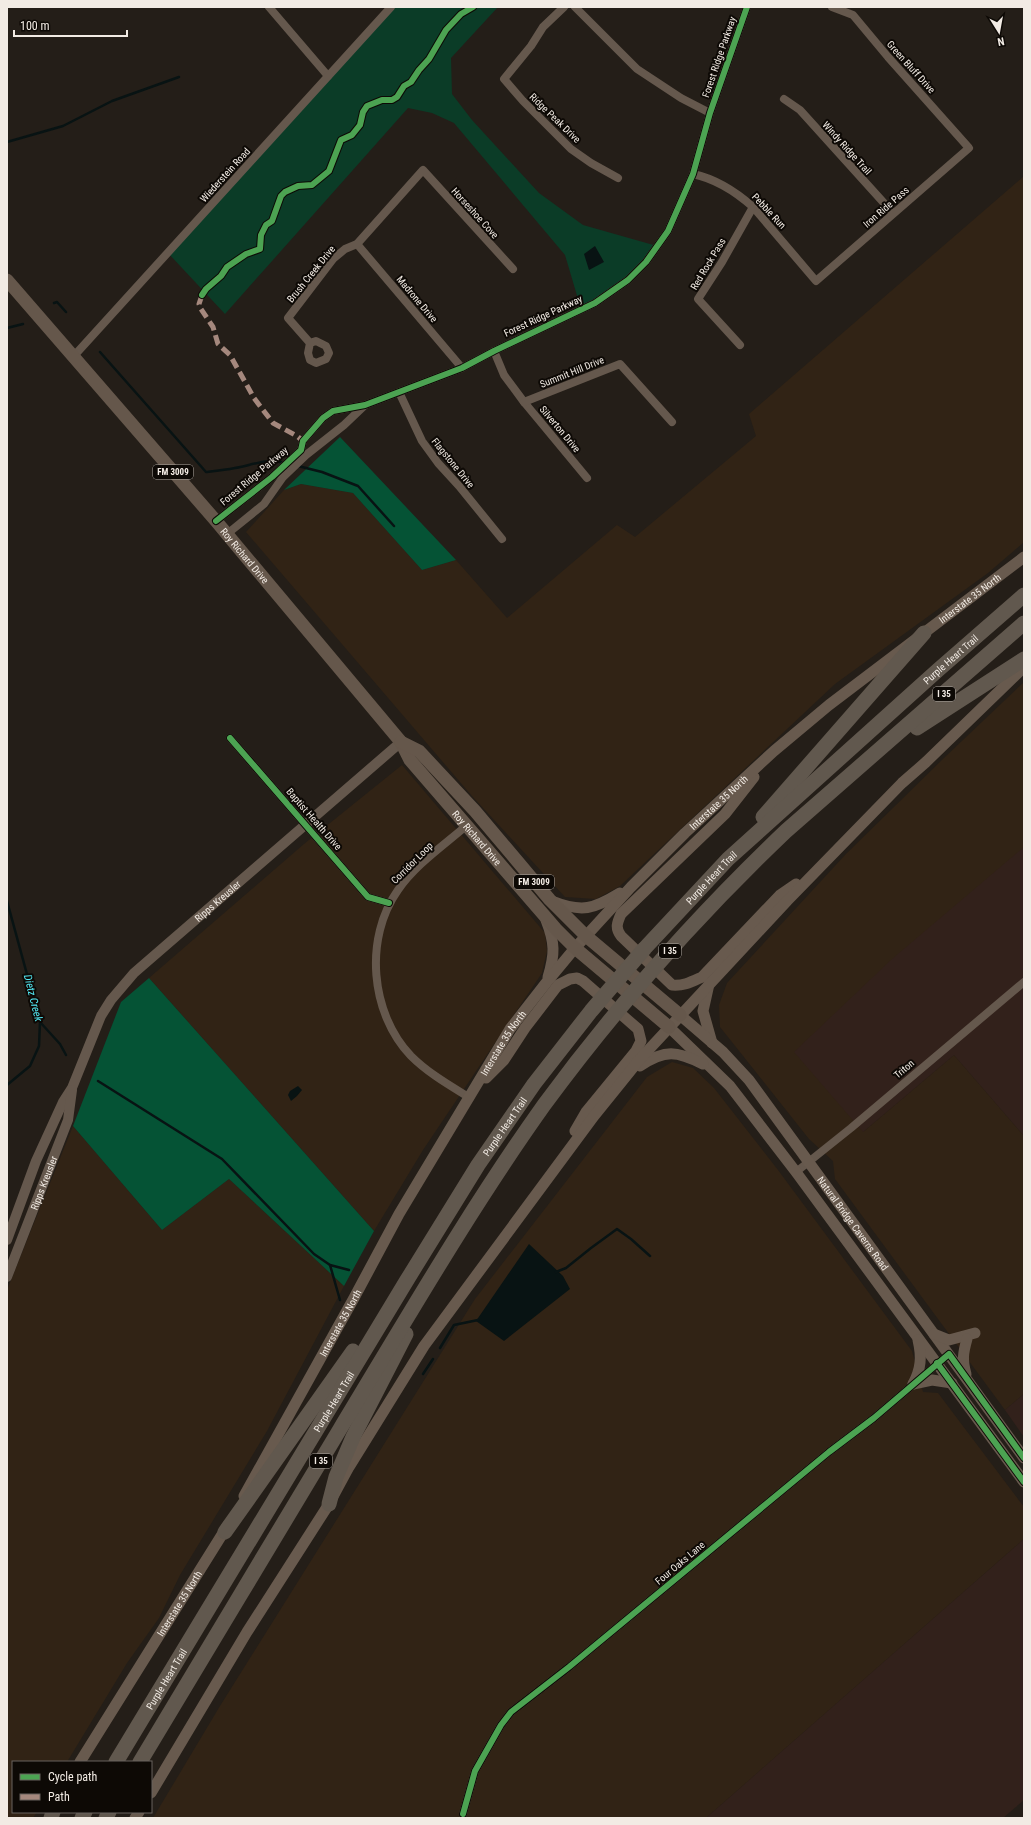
<svg xmlns="http://www.w3.org/2000/svg" width="1031" height="1825" viewBox="0 0 1031 1825" font-family="'Roboto Condensed',sans-serif">
<style>
.built{fill:#312315}
.industrial{fill:#32211b}
.green{fill:#0b3c27}
.forest{fill:#055335}
.water{fill:#081313}
.lines{fill:none;stroke-linecap:round;stroke-linejoin:round}
.stream{stroke:#081313;stroke-width:2.5}
.minor{stroke:#65584d;stroke-width:8}
.tertiary{stroke:#65584d;stroke-width:10}
.secondary{stroke:#685a4e;stroke-width:11}
.primary{stroke:#65574b;stroke-width:13}
.motorway{stroke:#61584e;stroke-width:15}
.quiet{stroke:#a5887d;stroke-width:5;stroke-dasharray:10 5;stroke-linecap:butt}
.cycleway-casing{stroke:#0d0905;stroke-width:8}
.cycleway{stroke:#4ca352;stroke-width:6}
.labels{text-anchor:middle;dominant-baseline:central;stroke-width:4;stroke-linejoin:round;paint-order:stroke}
.shield{fill:#0d0905;stroke:#ada7a1;stroke-width:1}
.shield-label{font-size:9px;font-weight:bold;fill:#f2ebe4}
.street-label{font-size:10px;fill:#f2ebe4;stroke:#0d0905}
.water-label{font-size:11px;font-style:italic;fill:#54ebf6;stroke:#0d0905}
</style>
<rect width="100%" height="100%" fill="#241e18"/>
<g class="built">
<path d="M1024 176V542L988 573 835 684 620 886 596 899 565 897 472 796 246 532 284 490 301 484 353 493 422 570 456 560 507 618 617 525 635 537 756 436 749 414Z"/>
<path d="M1024 682V848L863 1132 954 1055 1024 1136V1394L1005 1410 835 1179 833 1161 809 1139 720 1027 719 1005 727 983 846 854 944 758Z"/>
<path d="M402 765 545 933 547 951 542 973 423 1150 374 1231 149 978 304 844Z"/>
<path d="M672 1062 693 1068 714 1088 778 1170 912 1351 923 1392 938 1393 1024 1507V1539L706 1818H153L220 1706 475 1299 647 1077Z"/>
<path d="M73 1126 162 1230 229 1179 344 1286 267 1431 180 1575 159 1618 127 1663 67 1762H13V1812H37L33 1818H7V1290Z"/>
</g>
<g class="industrial">
<path d="M1024 847V1136L954 1055 863 1132 794 1052 892 959Z"/>
<path d="M1024 1394V1437L1005 1410Z"/>
<path d="M1024 1539V1800L1003 1818H706Z"/>
</g>
<path class="green" d="M391 7H498L451 58 452 94 472 120 539 193 583 225 657 246 628 280 581 309 565 255 454 123 432 113 408 108 225 314 168 253Z"/>
<g class="forest">
<path d="M340 437 456 560 422 570 353 493 301 484 284 490Z"/>
<path d="M149 978 374 1231 344 1286 229 1179 162 1230 73 1126 121 1002Z"/>
</g>
<g class="water">
<path d="M595 246 604 262 589 270 584 254Z"/>
<path d="M298 1086 302 1090 297 1096 291 1101 288 1095 290 1091Z"/>
<path d="M529 1244 563 1276 570 1289 504 1341 476 1321Z"/>
</g>
<g class="lines">
<g class="stream">
<path d="M7 142 63 126 112 101 179 77"/>
<path d="M54 303 57 302 66 312"/>
<path d="M7 328 23 324"/>
<path d="M100 352 206 472C215 471 225 470 235 468 252 465 268 458 285 463"/>
<path d="M298 466 322 472 358 486 394 526"/>
<path d="M7 901 40 1022 39 1046 30 1066 7 1085"/>
<path d="M40 1022 60 1044 66 1055"/>
<path d="M98 1081 222 1159 314 1254 330 1265 349 1270"/>
<path d="M330 1265 340 1300"/>
<path d="M556 1272 566 1268 591 1248 617 1229 631 1239 650 1256"/>
<path d="M440 1348 454 1325 478 1320"/>
<path d="M423 1374 433 1359"/>
</g>
<g class="minor">
<path d="M269 7 328 76"/>
<path d="M564 7 543 27 531 46 504 79 523 101 571 149 591 163 618 178"/>
<path d="M575 7 637 69 681 98 710 113"/>
<path d="M784 99 800 110 893 213"/>
<path d="M693 174C716 179 735 191 753 207L816 281 969 148 888 57 853 15 832 7"/>
<path d="M357 244 462 368"/>
<path d="M310 343 308 353 310 360 316 363 326 359 329 353 326 346 316 341 310 343 288 318 333 259 345 249 357 244 423 170 513 269"/>
<path d="M740 345 698 299 722 262 753 207"/>
<path d="M494 351 504 375 524 402 587 478"/>
<path d="M73 357 391 7"/>
<path d="M399 392 422 441 438 463 459 486 502 539"/>
<path d="M524 402 620 364 672 422"/>
<path d="M216 521 272 477 301 450 303 441 323 418 333 411 365 405 462 368 494 351 595 303 628 280 646 262 668 231 693 174 710 113 747 7"/>
<path d="M227 534 264 504 283 477 306 455 344 425 365 405"/>
<path d="M230 738 368 897 389 903"/>
<path d="M466 826C443 846 415 865 398 890 364 938 370 1013 411 1056 428 1073 449 1085 470 1098"/>
<path d="M796 1172 851 1128 1024 982"/>
<path d="M463 1814 475 1771 501 1725 511 1712 569 1667 829 1452 874 1418 949 1354"/>
</g>
<g class="tertiary">
<path id="s1" d="M7 1240 36 1161 63 1102 72 1088 101 1016 111 1000 134 973 401 742"/>
<path id="s2" d="M7 1277 68 1120 72 1090"/>
</g>
<g class="secondary">
<path d="M754 777 725 814 621 914C617 923 615 928 621 936L672 985C684 986 691 982 702 977L780 895 796 884"/>
<path d="M552 901C582 913 594 909 620 893"/>
<path d="M546 920C555 943 555 954 548 977"/>
<path d="M709 984 703 1011 712 1043"/>
<path id="s3" d="M680 1015 723 1052 749 1080 1024 1458"/>
<path d="M669 1027 730 1086 796 1172 1024 1482"/>
<path d="M640 1066C665 1049 677 1051 703 1064"/>
<path d="M486 1078 504 1060 525 1028 558 985 570 979 577 978 583 981 638 1029 641 1041 636 1051 586 1112 575 1131"/>
<path d="M934 1334 949 1340 975 1333"/>
<path d="M966 1374C962 1360 963 1353 967 1339"/>
<path d="M913 1384C921 1369 922 1357 918 1340"/>
<path d="M913 1384 932 1380 952 1383"/>
<path id="s4" d="M244 1496 354 1298 399 1214 510 1029 546 983 575 948 631 887 685 833 774 751 829 705 1024 557"/>
<path id="s5" d="M80 1762 228 1525"/>
<path d="M151 1793 247 1632 329 1504 349 1467 424 1346 594 1116 640 1059 787 901 902 783 926 762 1024 667"/>
<path d="M135 1818 139 1812"/>
</g>
<g class="primary">
<path id="s6" d="M7 280 216 521 401 742 410 760 556 929 575 948 669 1027"/>
<path d="M401 742 419 751 475 811 550 900 586 936 680 1015"/>
</g>
<g class="motorway">
<path d="M917 728 1024 659"/>
<path d="M763 817 924 633"/>
<path d="M329 1504 336 1477 353 1437 406 1334"/>
<path d="M225 1532 353 1351"/>
<path id="s7" d="M116 1762 407 1280 478 1165 534 1084 591 1011 645 948 728 859 938 670 1024 595"/>
<path d="M140 1762C207 1651 273 1540 340 1429 406 1320 470 1209 544 1105 616 1007 698 915 786 831L1024 623"/>
<path d="M51 1818 53 1812"/>
<path d="M82 1818 85 1812"/>
<path d="M106 1818 109 1812"/>
</g>
<path class="quiet" d="M202 295 199 304 201 309 213 327 218 344 230 355 254 398 273 423 297 436 303 441"/>
<g class="cycleway-casing">
<g id="cycleway">
<path d="M202 295 206 289 221 276 227 267 246 254 260 249 261 235 266 225 272 221 281 196 285 192 298 186 312 185 329 171 341 140 352 135 360 125 363 112 367 106 382 100H392L397 97 404 86 411 82 419 70 429 59 446 30 461 14 473 7"/>
<path d="M216 521 272 477 301 450 303 441 323 418 333 411 365 405 462 368 494 351 595 303 628 280 646 262 668 231 693 174 710 113 747 7"/>
<path d="M230 738 368 897 389 903"/>
<path d="M937 1363 1024 1482"/>
<path d="M463 1814 475 1771 501 1725 511 1712 569 1667 829 1452 874 1418 949 1354 1024 1458"/>
</g>
</g>
<use href="#cycleway" class="cycleway"/>
</g>
<g class="labels">
<g class="shield">
<rect x="153" y="465" width="40" height="14" rx="3"/>
<rect x="933" y="687" width="22" height="14" rx="3"/>
<rect x="514" y="875" width="40" height="14" rx="3"/>
<rect x="659" y="944" width="22" height="14" rx="3"/>
<rect x="310" y="1454" width="22" height="14" rx="3"/>
</g>
<g class="shield-label">
<text x="173" y="472">FM 3009</text>
<text x="944" y="694">I 35</text>
<text x="534" y="882">FM 3009</text>
<text x="670" y="951">I 35</text>
<text x="321" y="1461">I 35</text>
</g>
<g class="street-label">
<text transform="translate(719 57) rotate(-71)">Forest Ridge Parkway</text>
<text transform="translate(911 67) rotate(48)">Green Bluff Drive</text>
<text transform="translate(555 118) rotate(44)">Ridge Peak Drive</text>
<text transform="translate(847 148) rotate(48)">Windy Ridge Trail</text>
<text transform="translate(225 175) rotate(-48)">Wiederstein Road</text>
<text transform="translate(886 207) rotate(-41)">Iron Ride Pass</text>
<text transform="translate(769 211) rotate(47)">Pebble Run</text>
<text transform="translate(475 213) rotate(48)">Horseshoe Cove</text>
<text transform="translate(708 264) rotate(-59)">Red Rock Pass</text>
<text transform="translate(311 274) rotate(-51)">Brush Creek Drive</text>
<text transform="translate(417 299) rotate(50)">Madrone Drive</text>
<text transform="translate(543 316) rotate(-25)">Forest Ridge Parkway</text>
<text transform="translate(572 372) rotate(-22)">Summit Hill Drive</text>
<text transform="translate(560 429) rotate(50)">Silverton Drive</text>
<text transform="translate(453 463) rotate(51)">Flagstone Drive</text>
<text transform="translate(254 476) rotate(-40)">Forest Ridge Parkway</text>
<text stroke="none"><textPath href="#s6" startOffset="364">Roy Richard Drive</textPath></text>
<text stroke="none"><textPath href="#s4" startOffset="1170">Interstate 35 North</textPath></text>
<text stroke="none"><textPath href="#s7" startOffset="1393">Purple Heart Trail</textPath></text>
<text stroke="none"><textPath href="#s4" startOffset="846">Interstate 35 North</textPath></text>
<text transform="translate(314 819) rotate(49)">Baptist Health Drive</text>
<text stroke="none"><textPath href="#s6" startOffset="730">Roy Richard Drive</textPath></text>
<text transform="translate(412 863) rotate(-45)">Corridor Loop</text>
<text stroke="none"><textPath href="#s7" startOffset="1069">Purple Heart Trail</textPath></text>
<text stroke="none"><textPath href="#s1" startOffset="408">Ripps Kreusler</textPath></text>
<text stroke="none"><textPath href="#s4" startOffset="522">Interstate 35 North</textPath></text>
<text transform="translate(904 1069) rotate(-40)">Triton</text>
<text stroke="none"><textPath href="#s7" startOffset="745">Purple Heart Trail</textPath></text>
<text stroke="none"><textPath href="#s2" startOffset="101">Ripps Kreusler</textPath></text>
<text stroke="none"><textPath href="#s3" startOffset="272">Natural Bridge Caverns Road</textPath></text>
<text stroke="none"><textPath href="#s4" startOffset="198">Interstate 35 North</textPath></text>
<text stroke="none"><textPath href="#s7" startOffset="421">Purple Heart Trail</textPath></text>
<text transform="translate(680 1563) rotate(-40)">Four Oaks Lane</text>
<text stroke="none"><textPath href="#s5" startOffset="187">Interstate 35 North</textPath></text>
<text stroke="none"><textPath href="#s7" startOffset="97">Purple Heart Trail</textPath></text>
</g>
<g class="water-label">
<text transform="translate(33 998) rotate(76)">Dietz Creek</text>
</g>
</g>
<rect width="1031" height="1825" fill="none" stroke="#f2ebe4" stroke-width="16"/>
<rect x="12" y="1761" width="140" height="52" fill="#0d0905" stroke="#69635e"/>
<rect x="20" y="1774" width="20" height="6" fill="#4ca352" stroke="#69635e"/>
<text x="48" y="1781" font-size="12" fill="#f2ebe4">Cycle path</text>
<rect x="20" y="1794" width="20" height="6" fill="#a5887d" stroke="#69635e"/>
<text x="48" y="1801" font-size="12" fill="#f2ebe4">Path</text>
<g transform="translate(999 32) rotate(169)" stroke="#0d0905" stroke-width="3" paint-order="stroke">
<path d="M0-3L7 15L0 10L-7 15Z" fill="#f2ebe4"/>
<text y="-6" font-size="11" font-weight="bold" text-anchor="middle" fill="#f2ebe4">N</text>
</g>
<path d="M14 30v6h113v-6" fill="none" stroke="#f2ebe4" stroke-width="2"/>
<text x="20" y="30" font-size="12" fill="#f2ebe4" stroke="#0d0905" stroke-width="3" paint-order="stroke">100 m</text>
</svg>
